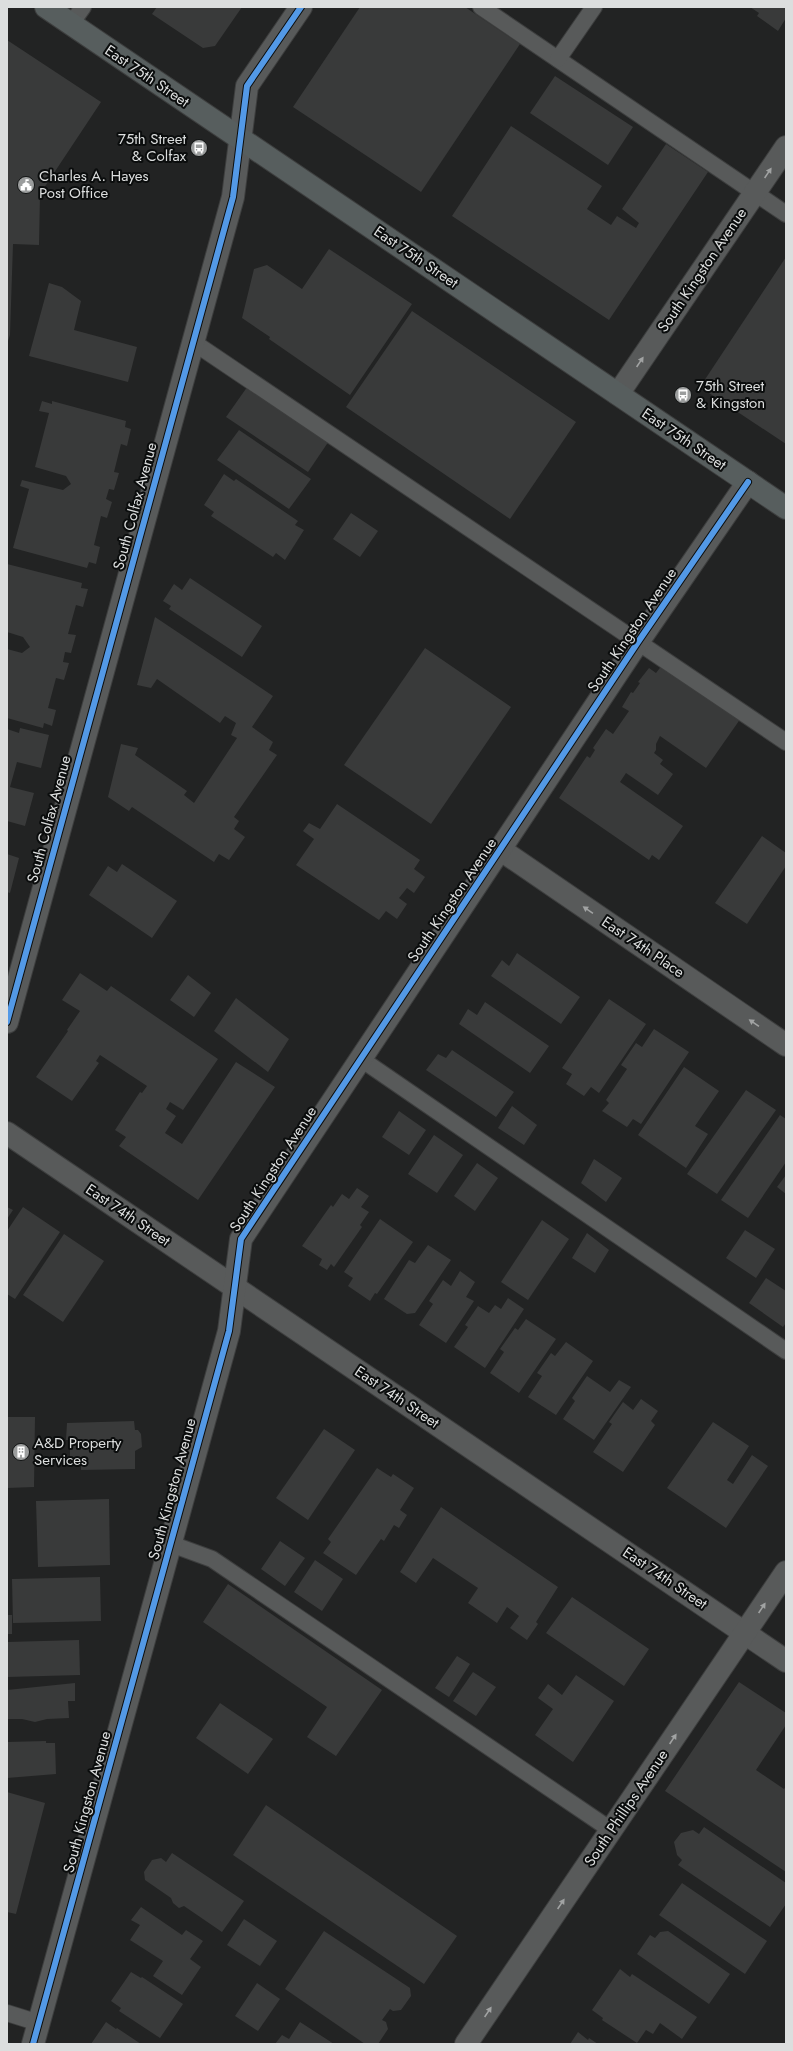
<svg xmlns="http://www.w3.org/2000/svg" width="793" height="2051" viewBox="0 0 793 2051" font-family="Jost,sans-serif">
<style>
.building{fill:#393a3a}
.lines{fill:none;stroke-linecap:round;stroke-linejoin:round}
.lane-casing{stroke:#3d3e3e;stroke-width:18}
.street-casing{stroke:#3d3e3e;stroke-width:24}
.secondary-casing{stroke:#3d3e3e;stroke-width:24}
.lane{stroke:#585a5a;stroke-width:16}
.street{stroke:#585a5a;stroke-width:22}
.secondary{stroke:#575e5e;stroke-width:22}
.cycleway-casing{stroke:#0b0d0d;stroke-width:8}
.cycleway{stroke:#5399e6;stroke-width:6}
.oneway{fill:#a1a3a3}
.labels{text-anchor:middle;dominant-baseline:central;stroke-width:4;stroke-linejoin:round;paint-order:stroke}
.street-label{font-size:15px;fill:#dcdede;stroke:#0b0d0d}
.poi-label{font-size:15px;fill:#dcdede;stroke:#0b0d0d;text-anchor:start}
</style>
<rect width="100%" height="100%" fill="#222323"/>
<g class="building">
<path d="M157 7H242L215 46 203 48 152 14Z"/>
<path d="M360 7H465L520 44 421 192 293 107Z"/>
<path d="M750 7H786V18L778 31 757 16 759 13Z"/>
<path d="M7 40 101 102 40 194 39 245 13 244 10 335 7 344Z"/>
<path d="M555 76 633 127 608 165 530 113Z"/>
<path d="M511 126 602 186 587 209 611 225 617 216 636 228 639 223 622 209 666 144 708 172 609 320 452 216Z"/>
<path d="M329 249 412 304 350 395 269 339 270 337 242 318 254 269 267 265 302 289Z"/>
<path d="M786 257V444L700 387Z"/>
<path d="M49 283 62 287 81 301 74 330 137 347 128 382 29 356Z"/>
<path d="M412 311 576 422 510 519 346 407Z"/>
<path d="M250 383 331 438 308 472 226 417Z"/>
<path d="M42 401 52 404V401L126 421 125 427 131 429 127 446 121 444 114 472 119 473 114 490 109 489 106 499 112 502 107 518 101 516 94 545 100 547 96 564 89 562 87 568 13 548 29 489 20 486 22 480 63 490 71 484 66 476 35 467 49 413 39 411Z"/>
<path d="M239 430 311 479 289 509 217 460Z"/>
<path d="M224 474 234 481 236 479 298 521 295 525 304 530 285 560 276 553 273 557 211 516 214 512 204 505Z"/>
<path d="M351 513 378 531 360 557 333 539Z"/>
<path d="M7 564 82 583 81 588 88 589 83 607 76 605 68 634 76 635 71 653 65 652 63 662 69 663 64 680 56 678 48 708 56 710 52 726 44 723 43 728 7 718V649L22 653 30 647 23 637 7 632Z"/>
<path d="M190 578 262 626 242 657 169 609 171 606 163 601 174 584 182 590Z"/>
<path d="M155 617 273 696 252 727 273 742 269 750 277 755 234 817 239 821 234 829 245 837 229 860 219 854 214 862 132 807 129 811 108 797 121 744 138 748 135 755 187 791 184 795 194 803 237 738 231 735 236 723 225 716 220 723 157 679 151 688 137 685Z"/>
<path d="M425 648 511 707 431 824 344 765Z"/>
<path d="M663 664 741 718 706 768 660 736 656 744V750L654 753 663 760 660 764 673 774 658 795 626 773 620 782 683 826 659 860 652 855 649 860 559 798 587 756 590 758 595 750 593 748 606 729 613 734 629 711 622 707 631 692 633 693 640 683 638 682 649 668 656 673Z"/>
<path d="M20 728 49 735 41 768 17 762 10 787 34 793 25 826 7 821V729L19 733Z"/>
<path d="M337 804 420 860 414 869 425 877 414 893 407 888 399 898 407 904 397 919 386 911 379 920 296 865 314 839 303 831 309 823 320 829Z"/>
<path d="M762 836 786 853V866L747 924 715 903Z"/>
<path d="M7 854 19 858 10 893 7 892Z"/>
<path d="M122 864 177 901 152 938 89 895 108 866 117 872Z"/>
<path d="M517 953 580 997 561 1024 491 976 502 960 509 966Z"/>
<path d="M80 973 107 991 111 986 218 1059 183 1110 170 1102 166 1109 176 1116 165 1133 182 1144 236 1062 275 1087 198 1200 119 1146 126 1137 115 1130 140 1092 142 1093 147 1086 100 1055 96 1061 99 1063 72 1101 36 1077 68 1031 67 1030 80 1011 62 1000Z"/>
<path d="M188 975 211 993 194 1017 170 1000Z"/>
<path d="M236 998 289 1039 268 1072 214 1031Z"/>
<path d="M609 999 646 1024 599 1093 591 1087 584 1096 566 1084 572 1074 562 1068Z"/>
<path d="M485 1002 549 1046 530 1073 459 1024 468 1009 477 1015Z"/>
<path d="M654 1029 689 1052 641 1124 633 1119 627 1127 602 1111 609 1103 606 1100 627 1069 621 1065 636 1043 642 1047Z"/>
<path d="M452 1050 514 1092 496 1117 426 1070 438 1054 446 1058Z"/>
<path d="M684 1067 719 1091 695 1126 708 1134 686 1168 638 1135Z"/>
<path d="M746 1090 776 1110 717 1194 687 1174Z"/>
<path d="M512 1106 537 1125 524 1145 498 1128Z"/>
<path d="M399 1111 426 1130 409 1155 382 1137Z"/>
<path d="M780 1115 786 1119V1162L748 1218 721 1200Z"/>
<path d="M434 1135 463 1155 437 1193 408 1174Z"/>
<path d="M594 1159 622 1178 606 1202 581 1183Z"/>
<path d="M477 1163 498 1178 475 1211 454 1196Z"/>
<path d="M786 1175V1194L777 1187Z"/>
<path d="M357 1188 369 1196 361 1207 369 1212 360 1225 362 1227 334 1267 331 1264 327 1270 319 1265 322 1259 302 1246 331 1205 333 1207 342 1194 349 1199Z"/>
<path d="M7 1207 13 1210 7 1219Z"/>
<path d="M23 1207 60 1232 15 1299 7 1294V1231Z"/>
<path d="M380 1219 413 1242 377 1294 375 1293 370 1301 348 1286 353 1278 344 1272Z"/>
<path d="M542 1220 569 1239 528 1300 501 1282Z"/>
<path d="M745 1230 775 1249 756 1278 726 1258Z"/>
<path d="M587 1233 609 1250 595 1273 572 1258Z"/>
<path d="M64 1234 104 1261 63 1322 23 1295Z"/>
<path d="M428 1245 451 1260 415 1313 407 1314 384 1299 409 1260 415 1263Z"/>
<path d="M460 1271 475 1282 466 1297 474 1301 446 1343 419 1325 433 1304 429 1301 443 1280 451 1286Z"/>
<path d="M766 1278 786 1291V1323L783 1327 749 1303Z"/>
<path d="M508 1298 524 1309 485 1368 454 1347 468 1327 465 1325 478 1306 489 1313 495 1305 501 1309Z"/>
<path d="M526 1319 556 1339 519 1393 490 1373 504 1352 500 1349 515 1328 518 1330Z"/>
<path d="M566 1342 593 1361 556 1415 528 1397 542 1376 537 1373 551 1353 555 1356Z"/>
<path d="M587 1376 610 1392 619 1380 631 1387 594 1440 563 1419 575 1401 572 1398Z"/>
<path d="M641 1399 658 1411 651 1421 655 1425 623 1472 593 1452 612 1424 609 1422 623 1402 633 1410Z"/>
<path d="M7 1417H35L34 1487 7 1488Z"/>
<path d="M134 1421 135 1430H138L141 1434 142 1447 135 1451V1469L81 1470V1464H70V1440H66L67 1423Z"/>
<path d="M713 1422 749 1446 727 1480 733 1484 752 1455 768 1466 726 1528 667 1488Z"/>
<path d="M324 1429 355 1450 308 1520 276 1498Z"/>
<path d="M377 1468 391 1477 393 1474 414 1488 400 1510 407 1515 399 1528 394 1525 384 1541 381 1539 356 1575 323 1553 331 1542 328 1539Z"/>
<path d="M109 1499 110 1565 38 1567 36 1501Z"/>
<path d="M441 1507 558 1587 536 1622 538 1624 527 1640 510 1628 519 1616 507 1607 497 1623 481 1612 468 1603 478 1588 433 1558 416 1583 400 1572Z"/>
<path d="M280 1541 305 1558 285 1586 261 1569Z"/>
<path d="M315 1560 343 1579 322 1611 294 1592Z"/>
<path d="M100 1577 101 1621 13 1623 12 1579Z"/>
<path d="M228 1584 382 1690 336 1756 307 1737 327 1707 203 1622Z"/>
<path d="M572 1597 649 1649 624 1686 546 1633Z"/>
<rect x="7" y="1615" width="5" height="19"/>
<path d="M79 1640 80 1675 7 1677V1642Z"/>
<path d="M457 1656 470 1664 449 1697 435 1688Z"/>
<path d="M473 1672 496 1687 476 1716 453 1701Z"/>
<path d="M576 1675 614 1701 573 1762 535 1735 553 1709 538 1698 548 1684 562 1695Z"/>
<path d="M739 1682 786 1713V1725L756 1770 784 1789 786 1786V1872L665 1791Z"/>
<path d="M75 1683V1701H68L69 1718 47 1719 35 1722 22 1719H7V1690Z"/>
<path d="M220 1703 273 1739 248 1774 196 1738Z"/>
<path d="M46 1741V1743H55L56 1774 7 1778V1742Z"/>
<path d="M7 1792 45 1803 16 1914 7 1912Z"/>
<path d="M266 1805 457 1936 424 1984 233 1855Z"/>
<path d="M704 1827 786 1883V1904L770 1927 678 1865 682 1860 677 1855 674 1842 681 1833 693 1830 699 1834Z"/>
<path d="M172 1853 244 1901 222 1932 184 1906 179 1908 173 1903 171 1898 145 1880 144 1872 152 1860 161 1858 166 1862Z"/>
<path d="M682 1883 767 1941 745 1974 659 1915Z"/>
<path d="M141 1907 182 1935 186 1930 203 1941 190 1959 201 1967 182 1995 153 1976 163 1961 130 1940 140 1925 131 1920Z"/>
<path d="M244 1919 277 1941 260 1966 227 1945Z"/>
<path d="M324 1931 410 1988 411 1996 401 2010 393 2011 390 2009 382 2020 386 2022 388 2029 378 2044H365L285 1989Z"/>
<path d="M668 1931 730 1974 709 2004 637 1954 650 1935 655 1938 660 1932Z"/>
<path d="M620 1969 630 1977 632 1974 697 2017 682 2039 660 2023 653 2034 646 2030 637 2043 602 2020 603 2018 592 2010Z"/>
<path d="M131 1972 141 1978 142 1977 183 2004 160 2038 119 2011 121 2008 111 2001Z"/>
<path d="M257 1983 280 1999 258 2031 235 2016Z"/>
<path d="M106 2022 116 2029 117 2028 141 2044H91Z"/>
<path d="M300 2022 334 2044H275L282 2035 289 2039Z"/>
<path d="M578 2032 588 2040 589 2038 598 2044H570Z"/>
</g>
<g class="lines">
<g class="lane-casing">
<g id="lane">
<path d="M481 7 786 214"/>
<path d="M71 24 83 7"/>
<path d="M558 59 594 7"/>
<path d="M193 342 786 742"/>
<path d="M361 1059 786 1351"/>
<path d="M171 1544 212 1559 611 1830"/>
<path d="M7 2013 39 2023"/>
</g>
</g>
<g class="street-casing">
<g id="street">
<path d="M618 394 786 147"/>
<path d="M501 850 786 1045"/>
<path d="M7 1022 233 197 247 86 301 7"/>
<path d="M7 1133 786 1661"/>
<path d="M33 2044 229 1331 241 1239 638 642 748 482"/>
<path d="M466 2044 786 1572"/>
</g>
</g>
<g class="secondary-casing">
<path id="secondary" d="M46 7 786 508"/>
</g>
<use href="#lane" class="lane"/>
<use href="#street" class="street"/>
<use href="#secondary" class="secondary"/>
<g class="cycleway-casing">
<g id="cycleway">
<path d="M7 1022 233 197 247 86 301 7"/>
<path d="M33 2044 229 1331 241 1239 638 642 748 482"/>
</g>
</g>
<use href="#cycleway" class="cycleway"/>
</g>
<defs><path id="oneway-solid" d="M-6-.8H1V-3.2L6.5 0L1 3.2V.8H-6Z"/></defs>
<g class="oneway">
<use href="#oneway-solid" transform="translate(768 173) rotate(-56)"/>
<use href="#oneway-solid" transform="translate(640 362) rotate(-56)"/>
<use href="#oneway-solid" transform="translate(588 910) rotate(-146)"/>
<use href="#oneway-solid" transform="translate(754 1023) rotate(-146)"/>
<use href="#oneway-solid" transform="translate(762 1608) rotate(-56)"/>
<use href="#oneway-solid" transform="translate(673 1739) rotate(-56)"/>
<use href="#oneway-solid" transform="translate(561 1904) rotate(-56)"/>
<use href="#oneway-solid" transform="translate(488 2012) rotate(-56)"/>
</g>
<defs>
<g id="bus-disc" transform="scale(0.9)"><circle r="9.5" fill="#9b9d9d" stroke="#0b0d0d"/><path d="M-5-6H5V4H4V6H2V4H-2V6H-4V4H-5ZM-3.5-4V0h7V-4ZM-3.5 1.2v1.5H-2V1.2ZM2 1.2v1.5H3.5V1.2Z" fill="#fff"/></g>
<g id="civic-disc" transform="scale(0.9)"><circle r="9.5" fill="#9b9d9d" stroke="#0b0d0d"/><path d="M-.6-6.5H3V-4.5H.6V-3L4-1V1h2V6H-6V1h2V-1L-.6-3ZM-1.2 2.5V6h2.4V2.5Z" fill="#fff"/></g>
<g id="building-disc" transform="scale(0.9)"><circle r="9.5" fill="#9b9d9d" stroke="#0b0d0d"/><path d="M-4-6H4V6H1V3H-1V6H-4ZM-2.5-4.3h1.7v1.8h-1.7ZM.8-4.3h1.7v1.8H.8ZM-2.5-1h1.7V.8h-1.7ZM.8-1h1.7V.8H.8Z" fill="#fff"/></g>
</defs>
<g fill-rule="evenodd">
<use href="#bus-disc" x="199" y="148"/>
<use href="#civic-disc" x="26" y="185"/>
<use href="#bus-disc" x="683" y="395"/>
<use href="#building-disc" x="21" y="1452"/>
</g>
<g class="labels">
<g class="street-label">
<text transform="translate(147 76) rotate(34)">East 75th Street</text>
<text transform="translate(416 257) rotate(34)">East 75th Street</text>
<text transform="translate(702 270) rotate(-56)">South Kingston Avenue</text>
<text transform="translate(684 439) rotate(34)">East 75th Street</text>
<text transform="translate(135 506) rotate(-75)">South Colfax Avenue</text>
<text transform="translate(632 630) rotate(-56)">South Kingston Avenue</text>
<text transform="translate(49 819) rotate(-75)">South Colfax Avenue</text>
<text transform="translate(452 900) rotate(-56)">South Kingston Avenue</text>
<text transform="translate(643 947) rotate(34)">East 74th Place</text>
<text transform="translate(273 1169) rotate(-57)">South Kingston Avenue</text>
<text transform="translate(128 1215) rotate(34)">East 74th Street</text>
<text transform="translate(397 1397) rotate(34)">East 74th Street</text>
<text transform="translate(172 1489) rotate(-75)">South Kingston Avenue</text>
<text transform="translate(665 1578) rotate(34)">East 74th Street</text>
<text transform="translate(87 1802) rotate(-75)">South Kingston Avenue</text>
<text transform="translate(626 1808) rotate(-56)">South Phillips Avenue</text>
</g>
<g class="poi-label">
<text x="186" y="139" text-anchor="end">75th Street<tspan x="186" dy="17">&amp; Colfax</tspan></text>
<text x="39" y="176">Charles A. Hayes<tspan x="39" dy="17">Post Office</tspan></text>
<text x="696" y="386">75th Street<tspan x="696" dy="17">&amp; Kingston</tspan></text>
<text x="34" y="1443">A&amp;D Property<tspan x="34" dy="17">Services</tspan></text>
</g>
</g>
<rect width="793" height="2051" fill="none" stroke="#dcdede" stroke-width="16"/>
</svg>
